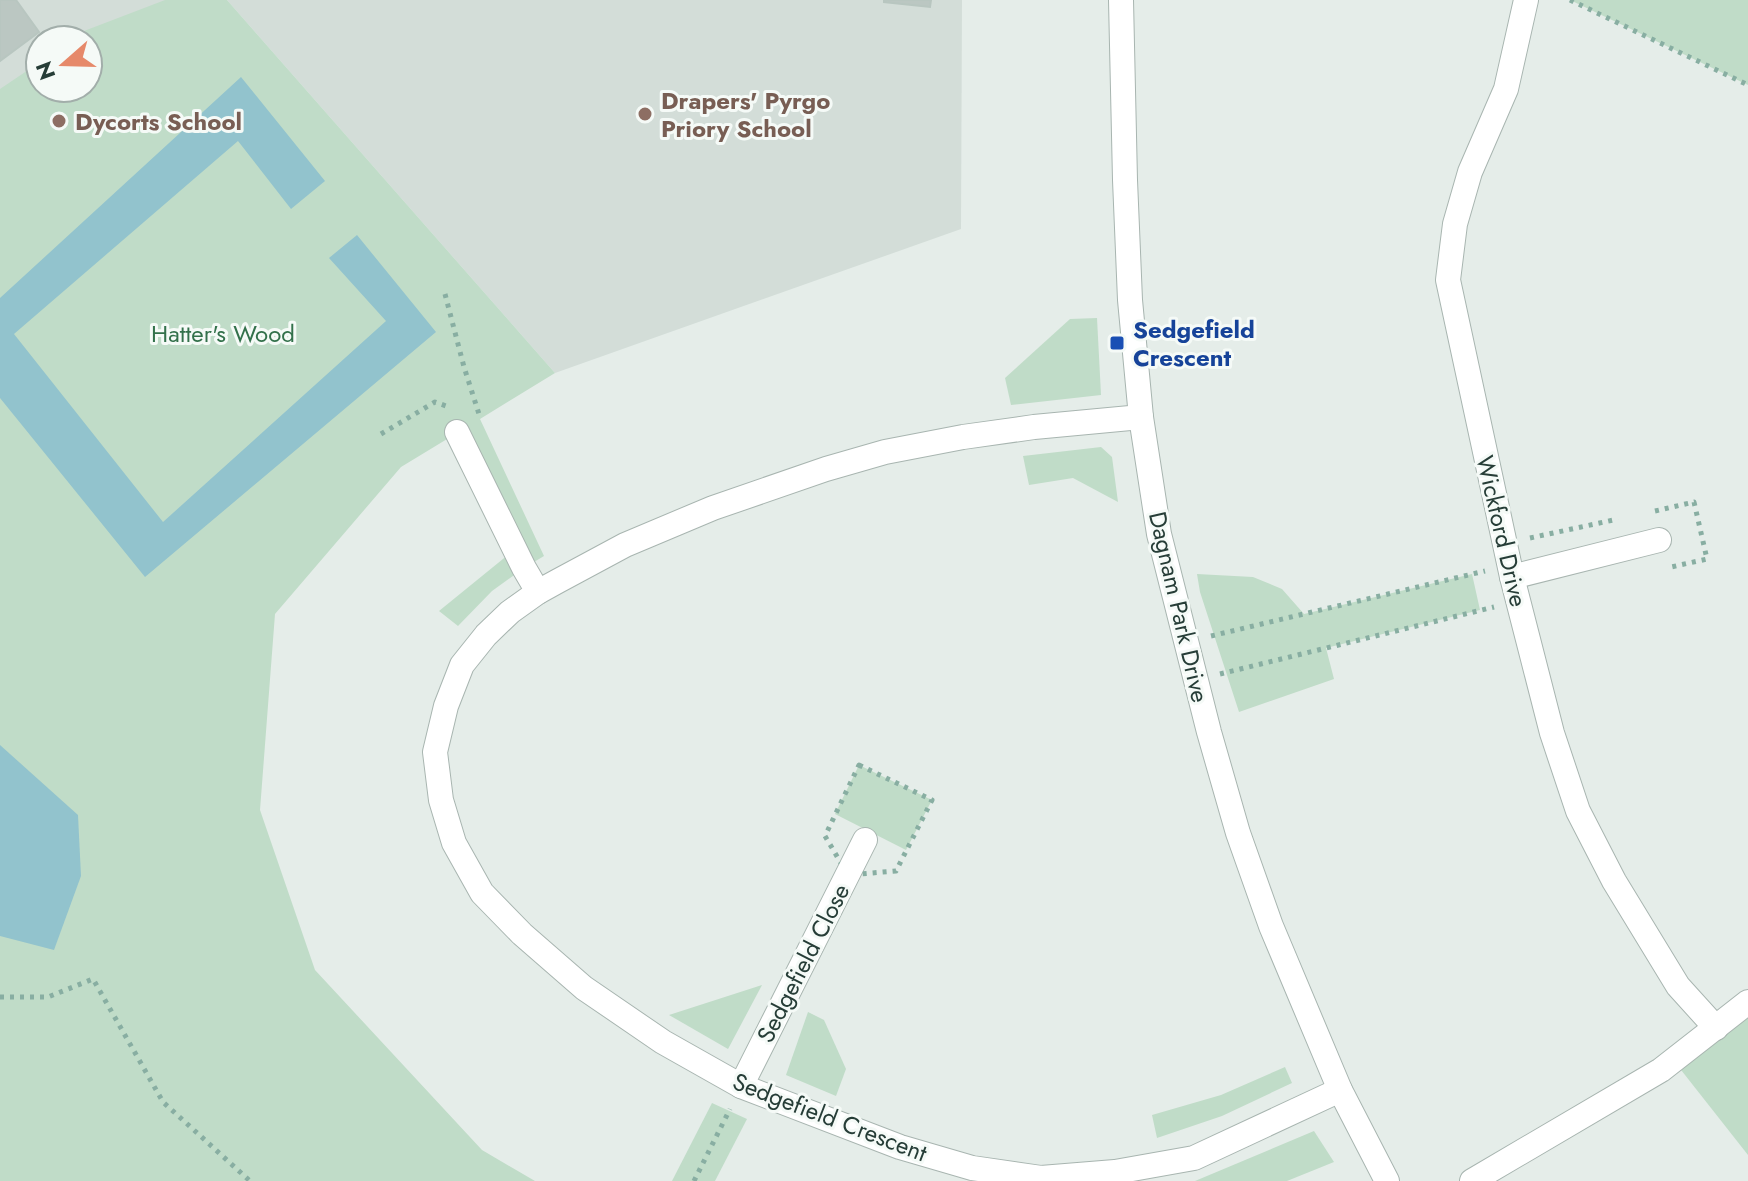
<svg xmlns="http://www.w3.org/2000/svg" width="1748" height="1181" viewBox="0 0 1748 1181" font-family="Jost,sans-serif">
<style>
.built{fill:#d3ddd8;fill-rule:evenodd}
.green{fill:#c0dcc8}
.water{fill:#92c3cd}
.building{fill:#bbc7c2;stroke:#b8c6c0;stroke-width:2}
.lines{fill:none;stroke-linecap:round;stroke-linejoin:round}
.minor-casing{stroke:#a8b5b0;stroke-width:26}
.path{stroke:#88aea2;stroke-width:5;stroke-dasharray:4 6;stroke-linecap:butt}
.minor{stroke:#fff;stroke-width:24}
.education-dot{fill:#8d6e63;stroke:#f5faf7;stroke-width:3}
.transit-dot{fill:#1a4fb4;stroke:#f5faf7;stroke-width:3}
.labels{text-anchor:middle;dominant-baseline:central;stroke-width:6;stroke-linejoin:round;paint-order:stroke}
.education-label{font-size:24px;font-weight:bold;fill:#785e54;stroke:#f5faf7;text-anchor:start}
.transit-label{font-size:24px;font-weight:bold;fill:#164399;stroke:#f5faf7;text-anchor:start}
.park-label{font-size:24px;fill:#33714b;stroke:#f5faf7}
.street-label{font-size:24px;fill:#263d37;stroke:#f5faf7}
</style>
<rect width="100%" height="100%" fill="#e5ede9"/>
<g class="built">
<path d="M0 0H202L0 234ZM40 40H88V88H40Z"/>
<path d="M227 0H962L961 229 555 373Z"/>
</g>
<g class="green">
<path d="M165 0H227L555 373 480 419 544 556 524 568 492 591 458 626 439 611 519 546 457 433 401 467 275 614 260 810 315 970 482 1150 535 1181H0V89L40 62V88H88V40H72L84 31Z"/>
<path d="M1570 0H1748V85Z"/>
<path d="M1097 318 1101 395 1011 405 1005 378 1070 319Z"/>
<path d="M1101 447 1112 457 1118 502 1073 478 1029 485 1023 456Z"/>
<path d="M1197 574 1253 577 1282 589 1304 614 1472 574 1480 610 1326 648 1334 679 1239 712 1200 592Z"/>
<path d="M859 765 932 800 906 850 835 814Z"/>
<path d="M762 985 728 1049 669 1015Z"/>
<path d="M1748 1002V1155L1674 1061Z"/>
<path d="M808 1012 824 1020 846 1069 836 1096 786 1075Z"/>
<path d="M1285 1067 1292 1083 1222 1116 1157 1138 1152 1115 1221 1095Z"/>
<path d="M712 1103 747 1119 715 1181H672Z"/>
<path d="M1314 1131 1334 1162 1287 1181H1195Z"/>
</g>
<g class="water">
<path d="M241 77 325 181 291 209 238 141 14 334 163 522 386 321 329 258 357 235 436 332 145 577 0 398V298Z"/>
<path d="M0 745 78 815 81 876 54 950 0 936Z"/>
</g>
<g class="building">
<path d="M0 0H16L39 32 0 61Z"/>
<path d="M884 0H931L930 7 884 2Z"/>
</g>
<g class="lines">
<g class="minor-casing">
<g id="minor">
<path d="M1121 0 1125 180 1130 300 1141 417 1159 534 1209 732 1238 833 1271 926 1340 1090 1387 1181"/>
<path d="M1526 0 1506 89 1470 172 1455 224 1448 280 1512 577 1552 733 1578 811 1614 881 1678 986 1716 1028"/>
<path d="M1141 417 1034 427 963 437 885 452 826 469 713 508 625 545 558 581 538 592 510 612 486 635 462 665 446 706 435 752 441 800 454 843 482 893 522 934 584 988 663 1042 741 1086 900 1147 972 1168 1041 1178 1115 1172 1194 1158 1340 1090"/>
<path d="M457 432 524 568 538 592"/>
<path d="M1512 577 1659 540"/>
<path d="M741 1086 865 840"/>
<path d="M1472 1181 1661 1070 1748 1002"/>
</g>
</g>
<g class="path">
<path d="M1570 0 1748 85"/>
<path d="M445 294 464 367 479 414"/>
<path d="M381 434 435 402 449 407"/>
<path d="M1655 511 1694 502 1707 559 1671 567"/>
<path d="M1530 538 1618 519"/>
<path d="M1211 636 1485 571"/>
<path d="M1220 674 1494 607"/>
<path d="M859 765 932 800 896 871 848 875 825 836Z"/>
<path d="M0 997H48L93 979 163 1102 250 1181"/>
<path d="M694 1181 730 1109"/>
</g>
<use href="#minor" class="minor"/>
</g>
<g class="education-dot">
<circle cx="645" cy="114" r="8"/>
<circle cx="59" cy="121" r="8"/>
</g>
<rect class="transit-dot" x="1109" y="335" width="16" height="16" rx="4"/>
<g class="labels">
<g class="education-label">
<text x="661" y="100">Drapers' Pyrgo<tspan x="661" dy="28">Priory School</tspan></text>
<text x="75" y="121">Dycorts School</text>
</g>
<g class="transit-label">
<text x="1133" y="329">Sedgefield<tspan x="1133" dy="28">Crescent</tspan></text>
</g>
<g class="park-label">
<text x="223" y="333">Hatter's Wood</text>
</g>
<g class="street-label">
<text transform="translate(1502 531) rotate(77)">Wickford Drive</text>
<text transform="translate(1179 607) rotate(77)">Dagnam Park Drive</text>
<text transform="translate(803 963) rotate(-63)">Sedgefield Close</text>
<text transform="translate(830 1117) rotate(21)">Sedgefield Crescent</text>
</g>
</g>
<g transform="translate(64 64) rotate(250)"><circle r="38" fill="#f5faf7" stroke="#a2aeaa" stroke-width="2"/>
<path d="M0-6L14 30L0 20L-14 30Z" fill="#e6896a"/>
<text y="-12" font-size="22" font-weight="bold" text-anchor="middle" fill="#263d37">N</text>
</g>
</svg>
